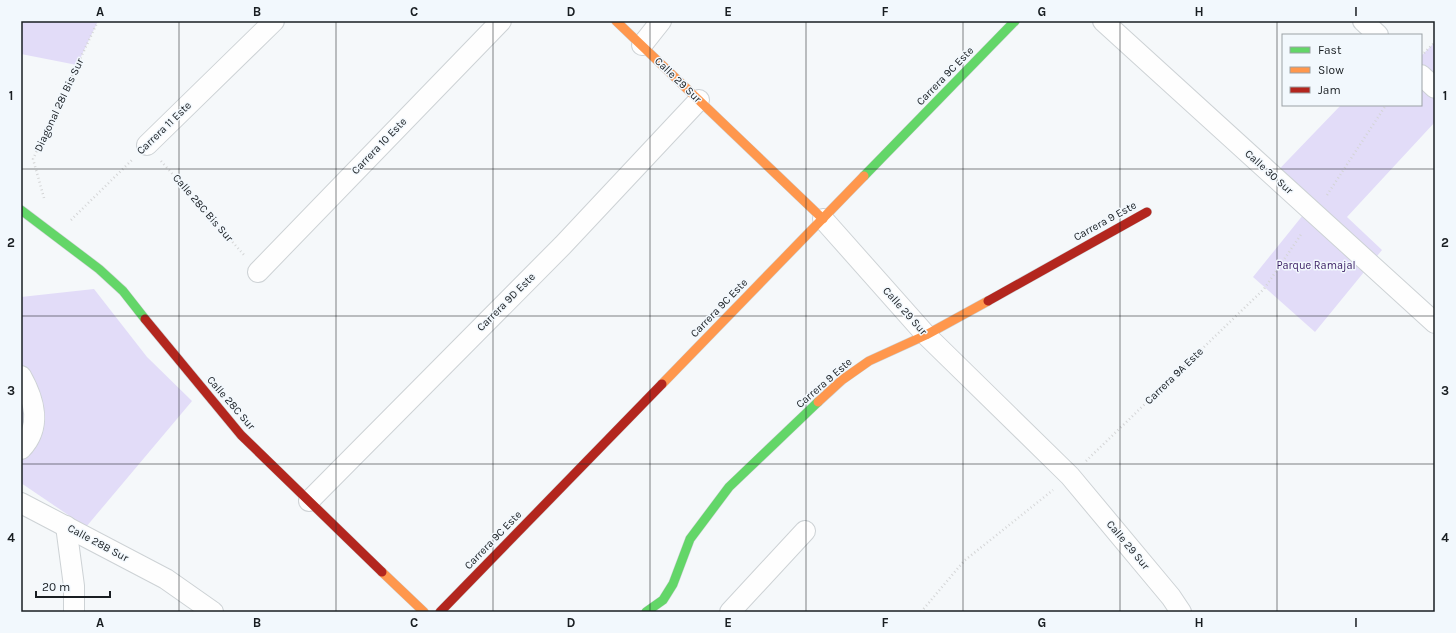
<svg xmlns="http://www.w3.org/2000/svg" width="1456" height="633" viewBox="0 0 1456 633" font-family="Karla,sans-serif">
<style>
.green{fill:#e2dcf8}
.lines{fill:none;stroke-linecap:round;stroke-linejoin:round}
.street-casing{stroke:#cdd2d5;stroke-width:22}
.fast-casing{stroke:#cdd2d5;stroke-width:10}
.slow-casing{stroke:#cdd2d5;stroke-width:10}
.jam-casing{stroke:#cdd2d5;stroke-width:10}
.path{stroke:#d4d5d6;stroke-width:2.5;stroke-dasharray:1 3;stroke-linecap:butt}
.street{stroke:#fefefe;stroke-width:20}
.fast{stroke:#63d668;stroke-width:9}
.slow{stroke:#ff974d;stroke-width:9}
.jam{stroke:#b3261e;stroke-width:9}
.grid{fill:none;stroke:#191e22;stroke-width:1;stroke-opacity:0.55}
.labels{text-anchor:middle;dominant-baseline:central;stroke-width:3;stroke-linejoin:round;paint-order:stroke}
.street-label{font-size:11px;fill:#191e22;stroke:#f2f8fd}
.park-label{font-size:11px;fill:#361960;stroke:#f2f8fd}
.neatline{fill:none;stroke:#191e22;stroke-width:1.5}
.grid-label{font-size:13px;text-anchor:middle;font-weight:bold;fill:#191e22}
</style>
<rect width="100%" height="100%" fill="#f5f8fa"/>
<g class="green">
<path d="M21 21H98L77 65 21 54Z"/>
<path d="M1435 42V122L1347 217 1382 250 1315 332 1253 277 1303 215 1266 183 1341 105H1421V56Z"/>
<path d="M94 289 147 357 192 401 86 527 21 483V297Z"/>
</g>
<g class="lines">
<g class="street-casing">
<g id="street">
<path d="M1103 21 1435 323"/>
<path d="M1363 21 1378 35"/>
<path d="M642 45 661 21"/>
<path d="M1421 75 1435 88"/>
<path d="M147 145 274 21"/>
<path d="M823 219 926 335 1070 476 1171 597 1181 612"/>
<path d="M258 272 501 21"/>
<path d="M21 376C35 401 42 427 21 449"/>
<path d="M309 501 563 245 699 100"/>
<path d="M21 503 166 579 213 612"/>
<path d="M66 526 74 586V612"/>
<path d="M730 612 805 531"/>
</g>
</g>
<g class="fast-casing">
<g id="fast">
<path d="M864 176 1015 21"/>
<path d="M21 210 99 269 123 291 145 319"/>
<path d="M646 612 663 600 673 584 690 539 729 487 818 402"/>
</g>
</g>
<g class="slow-casing">
<g id="slow">
<path d="M616 21 823 219"/>
<path d="M662 384 864 176"/>
<path d="M818 402 842 380 869 361 926 335 988 301"/>
<path d="M382 572 424 612"/>
</g>
</g>
<g class="jam-casing">
<g id="jam">
<path d="M988 301 1147 212"/>
<path d="M145 319 241 435 382 572"/>
<path d="M440 612 662 384"/>
</g>
</g>
<g class="path">
<path d="M1424 53 1435 42"/>
<path d="M161 161 244 255"/>
<path d="M1327 195 1386 105"/>
<path d="M44 198 33 159 98 21"/>
<path d="M71 220 132 160"/>
<path d="M1086 461 1264 289 1302 233"/>
<path d="M921 612 964 561 1053 490"/>
</g>
<use href="#street" class="street"/>
<use href="#fast" class="fast"/>
<use href="#slow" class="slow"/>
<use href="#jam" class="jam"/>
</g>
<path class="grid" d="M179 21V612M336 21V612M493 21V612M650 21V612M806 21V612M963 21V612M1120 21V612M1277 21V612M21 169H1435M21 316H1435M21 464H1435"/>
<g class="labels">
<g class="street-label">
<text transform="translate(945 76) rotate(-46)">Carrera 9C Este</text>
<text transform="translate(678 80) rotate(44)">Calle 29 Sur</text>
<text transform="translate(59 105) rotate(-65)">Diagonal 28I Bis Sur</text>
<text transform="translate(164 128) rotate(-44)">Carrera 11 Este</text>
<text transform="translate(379 146) rotate(-46)">Carrera 10 Este</text>
<text transform="translate(1269 172) rotate(42)">Calle 30 Sur</text>
<text transform="translate(203 208) rotate(49)">Calle 28C Bis Sur</text>
<text transform="translate(1105 221) rotate(-29)">Carrera 9 Este</text>
<text transform="translate(506 302) rotate(-45)">Carrera 9D Este</text>
<text transform="translate(719 308) rotate(-46)">Carrera 9C Este</text>
<text transform="translate(905 311) rotate(48)">Calle 29 Sur</text>
<text transform="translate(1174 376) rotate(-44)">Carrera 9A Este</text>
<text transform="translate(824 383) rotate(-41)">Carrera 9 Este</text>
<text transform="translate(231 403) rotate(49)">Calle 28C Sur</text>
<text transform="translate(493 540) rotate(-46)">Carrera 9C Este</text>
<text transform="translate(98 543) rotate(28)">Calle 28B Sur</text>
<text transform="translate(1128 545) rotate(50)">Calle 29 Sur</text>
</g>
<g class="park-label">
<text x="1316" y="265">Parque Ramajal</text>
</g>
</g>
<rect width="1456" height="633" fill="none" stroke="#f2f8fd" stroke-width="44"/>
<rect x="1282" y="34" width="140" height="72" fill="#f2f8fd" stroke="#9ba1a5"/>
<rect x="1290" y="47" width="20" height="6" fill="#63d668" stroke="#9ba1a5"/>
<text x="1318" y="54" font-size="12" fill="#191e22">Fast</text>
<rect x="1290" y="67" width="20" height="6" fill="#ff974d" stroke="#9ba1a5"/>
<text x="1318" y="74" font-size="12" fill="#191e22">Slow</text>
<rect x="1290" y="87" width="20" height="6" fill="#b3261e" stroke="#9ba1a5"/>
<text x="1318" y="94" font-size="12" fill="#191e22">Jam</text>
<path d="M36 591v6h74v-6" fill="none" stroke="#191e22" stroke-width="2"/>
<text x="42" y="591" font-size="12" fill="#191e22" stroke="#f2f8fd" stroke-width="3" paint-order="stroke">20 m</text>
<rect x="22" y="22" width="1412" height="589" class="neatline"/>
<g class="grid-label">
<text x="100" y="16">A</text>
<text x="257" y="16">B</text>
<text x="414" y="16">C</text>
<text x="571" y="16">D</text>
<text x="728" y="16">E</text>
<text x="885" y="16">F</text>
<text x="1042" y="16">G</text>
<text x="1199" y="16">H</text>
<text x="1356" y="16">I</text>
<text x="11" y="100">1</text>
<text x="1445" y="100">1</text>
<text x="11" y="247">2</text>
<text x="1445" y="247">2</text>
<text x="11" y="395">3</text>
<text x="1445" y="395">3</text>
<text x="11" y="542">4</text>
<text x="1445" y="542">4</text>
<text x="100" y="627">A</text>
<text x="257" y="627">B</text>
<text x="414" y="627">C</text>
<text x="571" y="627">D</text>
<text x="728" y="627">E</text>
<text x="885" y="627">F</text>
<text x="1042" y="627">G</text>
<text x="1199" y="627">H</text>
<text x="1356" y="627">I</text>
</g>
</svg>
